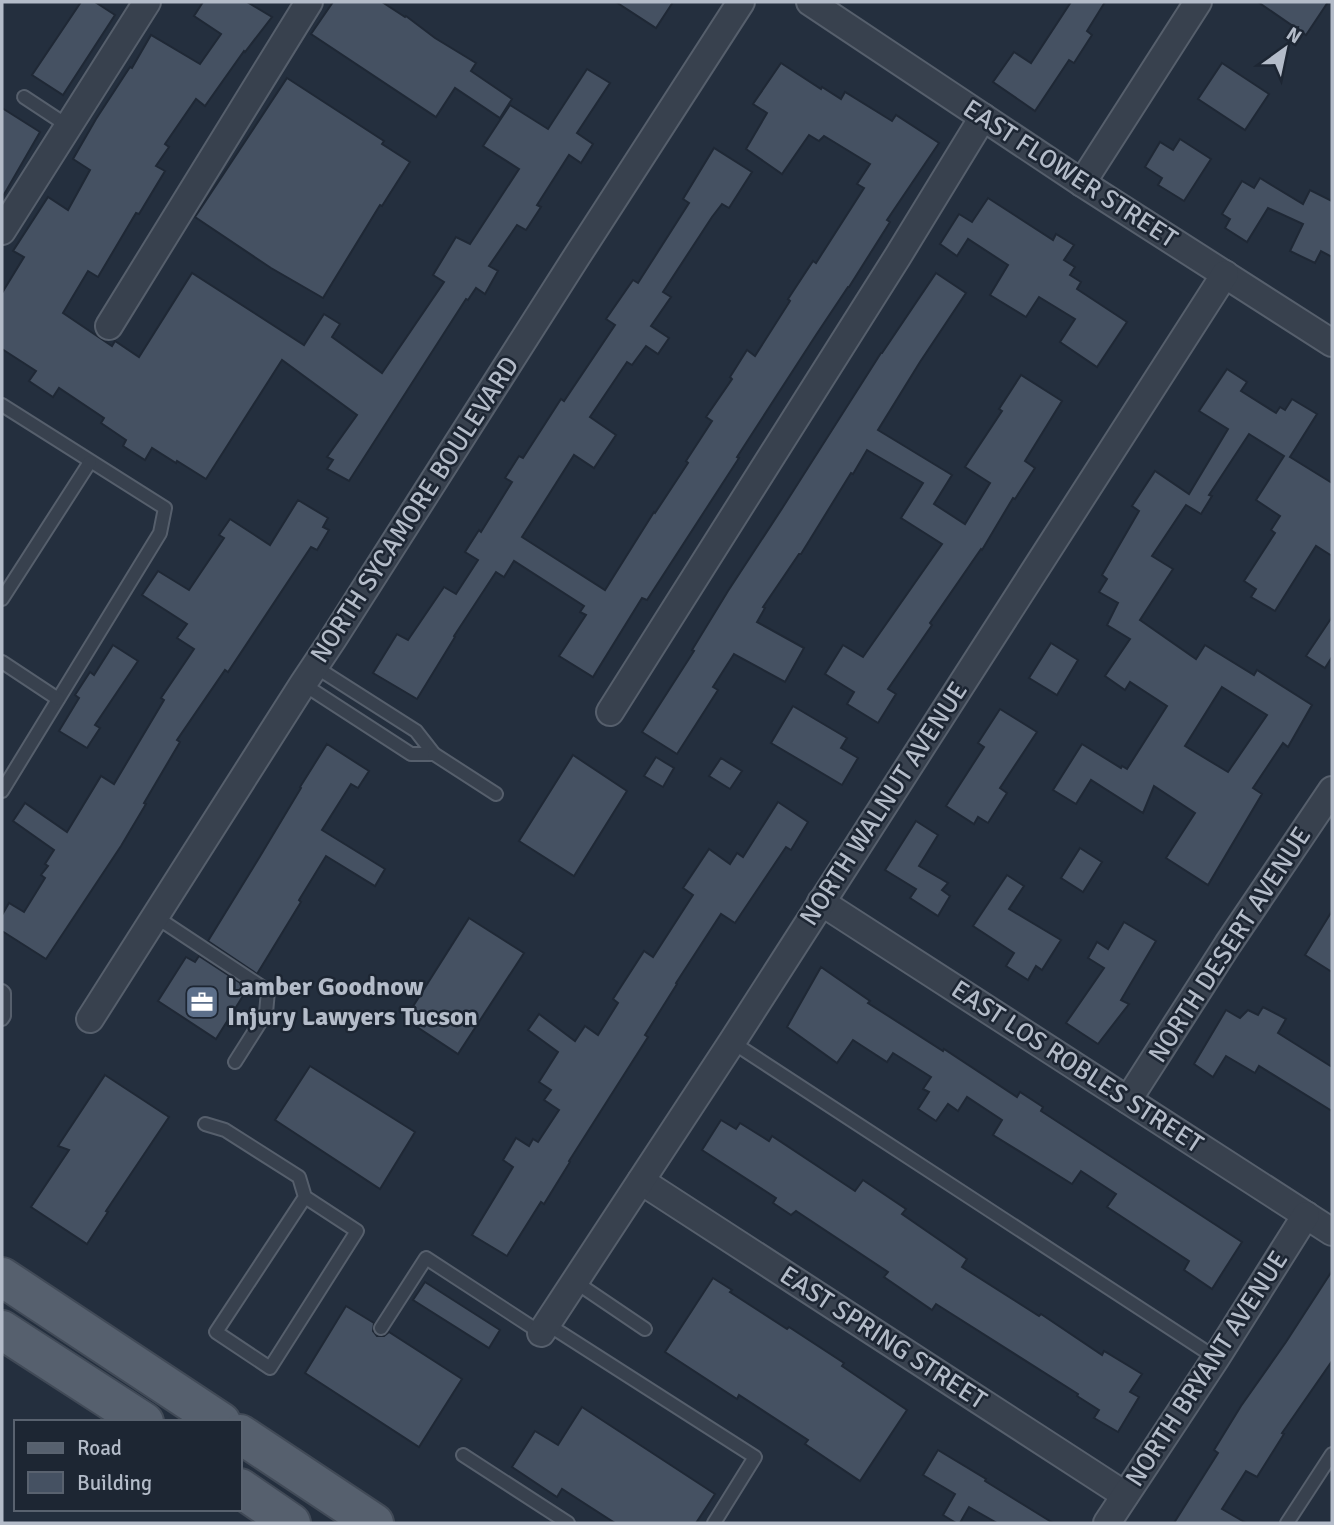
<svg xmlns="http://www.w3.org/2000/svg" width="1334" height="1525" viewBox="0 0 1334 1525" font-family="Signika,sans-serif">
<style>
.building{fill:#455162;stroke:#1f2835;stroke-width:2;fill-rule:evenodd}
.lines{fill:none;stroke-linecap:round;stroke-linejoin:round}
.lane-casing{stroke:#565f6c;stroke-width:16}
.street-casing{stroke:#565f6c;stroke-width:30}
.primary-casing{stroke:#414a57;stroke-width:42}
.lane{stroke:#38414e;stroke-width:12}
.street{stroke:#38414e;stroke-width:26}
.primary{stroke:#56606e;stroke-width:38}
.labels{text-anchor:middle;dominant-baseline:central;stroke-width:5;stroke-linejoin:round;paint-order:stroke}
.street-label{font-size:26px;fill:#b4bcc9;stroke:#1d2633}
.poi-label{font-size:26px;font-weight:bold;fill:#b4bcc9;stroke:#1d2633;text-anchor:start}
</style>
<rect width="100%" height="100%" fill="#242f3e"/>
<g class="building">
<path d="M81 2H95L115 15 63 95 32 75Z"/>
<path d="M203 2H247L272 17 245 52 244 51 205 106 196 99 165 144 169 147 156 166 165 171 139 214 136 213 98 277 88 271 63 313 112 346 115 341 139 357 192 273 304 345 324 314 340 324 332 337 382 373 444 282 433 275 456 237 470 244 519 169 483 146 510 105 548 129 587 69 610 83 577 133 593 144 581 163 569 155 537 205 541 207 526 230 517 225 489 266 498 271 485 294 476 288 468 300 466 299 349 481 327 469 333 460 327 457 357 415 282 360 206 479 177 461 176 463 152 448 145 460 123 446 126 440 101 423 104 418 59 388 53 397 29 381 36 371 2 349V293L24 257 13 251 48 197 68 210 90 170 73 159 96 119 130 67 132 68 151 35 200 64 221 34 194 16Z"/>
<path d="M333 2H382L405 17 406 16 435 38 476 63 471 71 512 99 500 118 455 88 436 117 311 34Z"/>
<path d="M616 2H673L656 28Z"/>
<path d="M1071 2H1105L1087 31 1092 35 1074 63 1069 60 1035 111 993 82 1014 52 1031 63Z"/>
<path d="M1258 2H1328L1306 35Z"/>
<path d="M781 63 821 89 822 87 841 99 845 92 892 121 896 115 939 143 887 220 890 222 849 287H848L816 335 737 457 739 458 647 600 642 598 593 677 559 656 586 615 580 612 584 606 514 561 504 577 496 572 454 636 455 637 417 699 373 673 397 634 408 640 444 587 456 594 478 560 465 552 479 530 481 532 512 482 505 478 519 456 523 458 561 399 564 401 615 325 606 319 633 280 638 283 689 203 683 199 714 148 752 172 729 208 722 204 712 217 663 292 671 297 651 326 669 338 658 354 646 346 632 365 627 362 590 417 616 435 594 468 574 455 522 537 605 590 654 512 655 513 688 463 686 461 712 421 706 417 732 379 730 377 747 350 755 356 790 301 788 299 813 261 816 263 864 188 857 184 870 164 824 136 819 141 809 135 782 174 746 149 767 113 753 104Z"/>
<path d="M1222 63 1269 94 1245 130 1198 99Z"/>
<path d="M287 78 384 141 382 144 410 162 382 206 380 205 323 298 271 268 195 217Z"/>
<path d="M2 108 40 132 2 198Z"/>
<path d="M1180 139 1211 159 1184 201 1158 185 1162 178 1145 167 1160 142 1173 150Z"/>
<path d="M1260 178 1303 204 1310 190 1332 201V257L1321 251 1315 263 1290 251 1303 224 1268 208 1247 242 1225 228 1230 219 1222 214 1242 181 1254 188Z"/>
<path d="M988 198 1053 240 1056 234 1074 245 1064 260 1075 267 1070 275 1081 282 1077 289 1127 322 1097 367 1060 342 1075 319 1039 297 1026 317 990 295 1008 265 968 239 957 256 940 244 959 214 972 222Z"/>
<path d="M936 273 966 293 920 362 878 430 952 475 934 504 965 524 990 483 965 467 1002 411 999 409 1021 375 1062 401 1025 461 1035 468 1015 499 1013 498 982 550 981 549 930 623 932 625 888 689 896 694 878 723 847 704 854 692 825 674 843 645 863 657 942 544 901 518 923 483 867 450 853 474 851 473 801 554H799L763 607 765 608 757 622 804 648 785 682 734 654 713 687 718 690 677 754 642 732 694 651 692 650 728 591 783 507 881 353H882Z"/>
<path d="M1227 369 1247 382 1241 391 1276 413 1280 407 1285 410 1292 399 1317 414 1290 457 1332 483V556L1316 546 1275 611 1251 597 1256 589 1244 581 1275 533 1271 530 1280 516 1256 500 1284 456 1249 434 1209 495 1212 496 1201 514 1186 505 1152 556 1173 569 1140 620 1196 659 1205 645 1254 675 1257 670 1312 705 1288 747 1283 743 1253 788 1262 794 1208 885 1166 858 1195 813 1154 786 1143 813 1091 780 1076 804 1053 790 1082 744 1121 768 1122 766 1127 769 1167 706 1130 682 1125 690 1105 676 1130 639 1107 625 1118 603 1099 592 1107 579 1102 575 1139 511 1132 506 1155 471 1189 494 1228 429 1199 411ZM1222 687 1267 715 1228 772 1185 746Z"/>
<path d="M298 500 328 518 323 527 329 530 317 550 311 547 228 672 225 670 177 740 180 742 144 803 146 804 121 846 46 959 2 931V915L9 903 24 912 45 878 41 875 48 866 45 864 54 850 13 821 25 803 67 832 101 776 114 784 164 700 161 698 194 649 177 638 187 624 142 595 158 571 189 590 224 538 219 535 230 519 270 545Z"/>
<path d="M1332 617V657L1325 668 1306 656Z"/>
<path d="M1051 643 1078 660 1057 695 1029 678Z"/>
<path d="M113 645 138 661 95 725 100 728 87 748 59 731 79 698 75 695 90 672 94 675Z"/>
<path d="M793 706 847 738 841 748 858 758 842 785 771 743Z"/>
<path d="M1000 709 1037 732 1000 788 1007 793 988 823 978 817 974 824 946 806 984 747 978 743Z"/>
<path d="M327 744 369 771 358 788 351 784 322 830 385 869 375 886 326 856 299 900 301 902 257 974 208 941 259 858 301 788 300 787Z"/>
<path d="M573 755 627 791 574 876 519 841Z"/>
<path d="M656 757 674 768 663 787 644 776Z"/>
<path d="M721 758 742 771 730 789 709 776Z"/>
<path d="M778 802 808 822 791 850 786 847 735 923 721 914 676 983 677 984 645 1035 648 1037 569 1161 570 1162 544 1204 541 1202 507 1256 472 1235 513 1167 503 1160 516 1138 529 1146 533 1139 538 1142 559 1110 544 1100 551 1090 539 1082 558 1052 528 1030 539 1014 575 1041 585 1026 598 1035 618 1003 613 999 644 951 653 957 693 895 683 888 709 849 730 864 737 853 743 857Z"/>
<path d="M916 821 938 835 919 866 948 883 942 890 950 896 938 916 910 898 916 889 885 870Z"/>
<path d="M1080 848 1102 862 1083 892 1061 878Z"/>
<path d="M1007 875 1024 886 1009 909 1061 940 1042 970 1036 966 1028 980 1006 966 1014 953 973 926Z"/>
<path d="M1332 911V972L1305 955Z"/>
<path d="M469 918 524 953 458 1054 405 1019Z"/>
<path d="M1124 922 1156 941 1121 1000 1129 1004 1098 1044 1066 1023 1104 968 1088 958 1097 942 1108 949Z"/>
<path d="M199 956 248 988 216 1039 158 1001 186 957 195 962Z"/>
<path d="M821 967 870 1001 868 1003 943 1051 944 1049 1017 1097 1020 1092 1043 1107 1041 1111 1242 1242 1212 1289 1184 1270 1189 1261 1107 1207 1116 1194 1081 1171 1072 1184 993 1135 1002 1120 967 1097 958 1111 948 1104 936 1121 918 1109 929 1092 923 1089 931 1077 893 1053 887 1062 853 1040 837 1063 787 1027Z"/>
<path d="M1263 1007 1286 1019 1278 1033 1332 1067V1111L1259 1066 1255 1073 1226 1056 1213 1077 1194 1064 1226 1010 1240 1018 1248 1010 1258 1015Z"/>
<path d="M310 1066 415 1132 380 1189 275 1120Z"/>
<path d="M105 1075 169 1117 106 1211 108 1212 87 1244 31 1207 69 1150 58 1146Z"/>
<path d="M721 1120 736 1129 740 1123 769 1141 772 1136 855 1191 863 1180 906 1209 902 1214 967 1259 962 1267 1039 1316 1041 1314 1102 1355 1104 1351 1142 1374 1130 1392 1139 1397 1118 1432 1094 1418 1099 1410 1077 1396 1078 1394 936 1304 932 1310 884 1277 888 1272 796 1211 791 1215 773 1203 776 1198 702 1150Z"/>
<path d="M1332 1271V1361L1282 1433 1284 1434 1257 1477 1246 1471 1222 1509 1246 1523H1174L1218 1453 1214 1450 1241 1406 1286 1342Z"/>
<path d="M713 1278 732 1290 730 1292 787 1329 789 1327 844 1363 842 1366 907 1410 860 1481 805 1444 808 1440 739 1395 737 1399 665 1352Z"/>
<path d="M425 1282 500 1330 489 1348 413 1300Z"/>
<path d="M346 1306 374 1323 373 1331 377 1336H384L389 1332 462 1379 419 1447 305 1373Z"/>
<path d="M582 1407 715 1494 696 1523H615L562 1489 557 1497 512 1467 535 1431 558 1445Z"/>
<path d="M938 1450 986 1479 985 1481 1053 1523H997L969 1507 960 1523H956L943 1515 955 1494 923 1475Z"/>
</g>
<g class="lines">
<g class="lane-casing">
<g id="lane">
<path d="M24 97 68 126"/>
<path d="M2 405 165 508 160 533 2 791"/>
<path d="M2 599 90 462"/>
<path d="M2 662 58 699"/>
<path d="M303 684 411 754H434L416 731 314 666"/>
<path d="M434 754 496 794"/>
<path d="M156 917 268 991 266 1013 235 1062"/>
<path d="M2 991 4 993V1016L2 1019"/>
<path d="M732 1042 1216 1358"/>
<path d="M205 1124 225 1130 299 1177 305 1197 357 1231 270 1368 216 1332 305 1197"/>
<path d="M574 1281 645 1329"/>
<path d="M547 1324 755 1457 714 1523"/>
<path d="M381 1328 426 1258 541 1333"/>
<path d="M463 1455 568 1523"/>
<path d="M1287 1523 1332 1454"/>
</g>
</g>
<g class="street-casing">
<g id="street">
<path d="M810 2 1082 183 1332 343"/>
<path d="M1082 183 1198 2"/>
<path d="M2 231 147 2"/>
<path d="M109 326 309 2"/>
<path d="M610 712 898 256 983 117"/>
<path d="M821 902 1332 1232"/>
<path d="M90 1019 303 684 333 639 577 256 741 2"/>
<path d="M1128 1100 1228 944 1332 790"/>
<path d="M641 1181 1125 1495"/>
<path d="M541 1333 732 1042 1225 274"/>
<path d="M1107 1523 1216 1358 1306 1215"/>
</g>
</g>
<g class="primary-casing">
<g id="primary">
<path d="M2 1277 221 1422"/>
<path d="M2 1330 144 1422"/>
<path d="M240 1434 374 1523"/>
<path d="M240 1488 291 1523"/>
</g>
</g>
<use href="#lane" class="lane"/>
<use href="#street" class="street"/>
<use href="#primary" class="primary"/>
</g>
<defs>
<g id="office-square" transform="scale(1.75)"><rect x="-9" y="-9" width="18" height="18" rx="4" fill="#5c6f8a" stroke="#1d2633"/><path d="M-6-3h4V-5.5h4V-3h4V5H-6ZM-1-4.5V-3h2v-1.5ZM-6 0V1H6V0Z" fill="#fff"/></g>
</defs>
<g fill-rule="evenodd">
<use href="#office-square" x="202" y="1002"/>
</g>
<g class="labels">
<g class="street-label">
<text transform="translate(1070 174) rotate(33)">EAST FLOWER STREET</text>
<text transform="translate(415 510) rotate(-57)">NORTH SYCAMORE BOULEVARD</text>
<text transform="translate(884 804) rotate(-57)">NORTH WALNUT AVENUE</text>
<text transform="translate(1230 945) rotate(-57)">NORTH DESERT AVENUE</text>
<text transform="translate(1077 1067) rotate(33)">EAST LOS ROBLES STREET</text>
<text transform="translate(883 1338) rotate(33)">EAST SPRING STREET</text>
<text transform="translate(1207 1369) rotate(-57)">NORTH BRYANT AVENUE</text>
</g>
<g class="poi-label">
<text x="227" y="987">Lamber Goodnow<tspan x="227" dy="30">Injury Lawyers Tucson</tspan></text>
</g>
</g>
<rect width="1334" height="1525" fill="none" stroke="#b4bcc9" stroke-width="7"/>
<rect x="14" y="1420" width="228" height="91" fill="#1d2633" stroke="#59626f" stroke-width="2"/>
<rect x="28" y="1443" width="35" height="10" fill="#56606e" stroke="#59626f" stroke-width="2"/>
<text x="77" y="1455" font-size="21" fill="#b4bcc9">Road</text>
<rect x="28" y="1472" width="35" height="21" fill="#455162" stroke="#59626f" stroke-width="2"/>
<text x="77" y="1490" font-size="21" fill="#b4bcc9">Building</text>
<g transform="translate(1285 49) rotate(33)" stroke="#1d2633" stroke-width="5" paint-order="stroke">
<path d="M0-5L12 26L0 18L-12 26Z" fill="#b4bcc9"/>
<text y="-10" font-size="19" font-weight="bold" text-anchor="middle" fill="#b4bcc9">N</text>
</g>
</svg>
